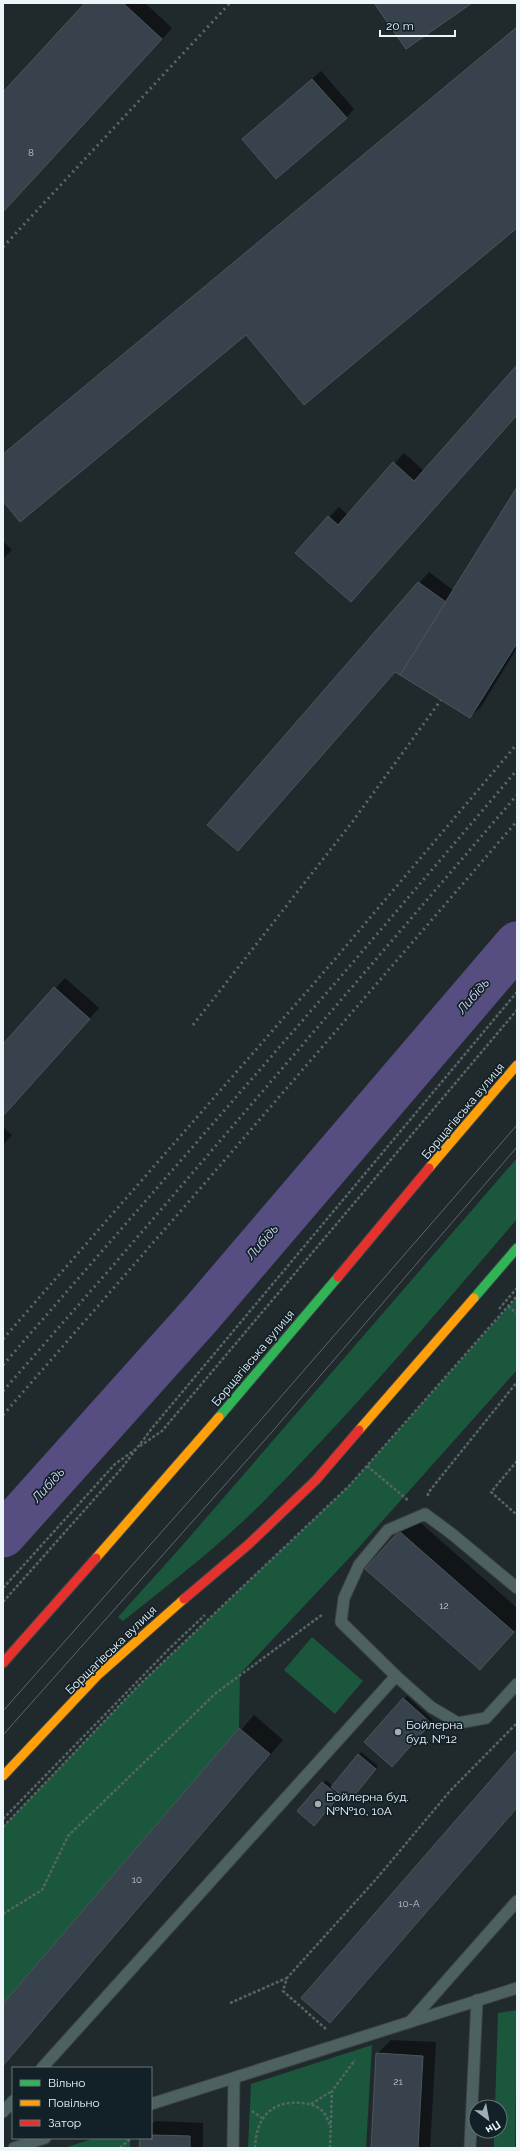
<svg xmlns="http://www.w3.org/2000/svg" width="520" height="2151" viewBox="0 0 520 2151" font-family="Raleway,sans-serif">
<style>
.green{fill:#1b573c}
.shadow{fill:#0007}
.lines{fill:none;stroke-linecap:round;stroke-linejoin:round}
.river{stroke:#564e80;stroke-width:45}
.building{fill:#37424c;stroke:#4f5559}
.lane-casing{stroke:#3d4548;stroke-width:13}
.fast-casing{stroke:#3d4548;stroke-width:11}
.slow-casing{stroke:#3d4548;stroke-width:11}
.jam-casing{stroke:#3d4548;stroke-width:11}
.path{stroke:#566566;stroke-width:2.5;stroke-dasharray:3 2;stroke-linecap:butt}
.lane{stroke:#4d6161;stroke-width:11}
.fast{stroke:#30b455;stroke-width:9}
.slow{stroke:#ff9f0a;stroke-width:9}
.jam{stroke:#e5322d;stroke-width:9}
.tram{stroke:#5c6869;stroke-width:1}
.rail{stroke:#5c6869;stroke-width:3;stroke-dasharray:2 4;stroke-linecap:butt}
.poi-dot{fill:#a4aeb2;stroke:#112127;stroke-width:1.5}
.labels{text-anchor:middle;dominant-baseline:central;stroke-width:3.5;stroke-linejoin:round;paint-order:stroke}
.number-label{font-size:10px;fill:#bec8ce}
.street-label{font-size:12px;fill:#ebf5fa;stroke:#112127}
.poi-label{font-size:12px;fill:#ebf5fa;stroke:#112127;text-anchor:start}
.water-label{font-size:13px;font-style:italic;fill:#dfdcfe;stroke:#112127}
</style>
<rect width="100%" height="100%" fill="#20292c"/>
<g class="green">
<path d="M517 1158V1219C435 1315 352 1412 263 1502 220 1545 171 1583 123 1621L118 1617 181 1547Z"/>
<path d="M517 1297V1370L352 1555 240 1674 239 1728 3 2004V1827L138 1686 349 1486Z"/>
<path d="M312 1637 363 1681 335 1714 284 1670Z"/>
<path d="M517 2010 515 2148H494V2131H500V2107H495L498 2013Z"/>
<path d="M372 2045 366 2148H248L251 2084Z"/>
<path d="M95 2138H130V2148H64Z"/>
</g>
<g class="shadow">
<path d="M86 3H145L172 28 3 212V93Z"/>
<path d="M517 27V227L246 333 3 499V454Z"/>
<path d="M321 71 354 109 346 118 243 139Z"/>
<path d="M517 366V414L361 590 329 517 339 507 348 515 404 453 424 471Z"/>
<path d="M517 489V648L481 707 470 717 396 671 248 839 209 824 429 572 454 591Z"/>
<path d="M3 541 12 550 3 559Z"/>
<path d="M65 978 99 1008 3 1116V1046Z"/>
<path d="M3 1127 12 1135 3 1145Z"/>
<path d="M414 1517 517 1608V1628L480 1669 367 1569Z"/>
<path d="M407 1696 433 1720 395 1762 404 1699Z"/>
<path d="M254 1715 283 1740 3 2067V2005Z"/>
<path d="M361 1752 378 1766 352 1798 341 1793 317 1822 299 1811 326 1780 333 1786Z"/>
<path d="M517 1752V1809L344 2007Z"/>
<path d="M391 2040 436 2042 430 2148H372L377 2054Z"/>
<path d="M155 2121 203 2123V2148H140L141 2138H151V2125Z"/>
</g>
<g class="lines">
<path class="river" d="M3 1535 201 1314 517 944"/>
</g>
<g class="building">
<path d="M85 3H123L162 39 3 212V92Z"/>
<path d="M374 3H472L406 49Z"/>
<path d="M517 27V228L304 405 246 335 20 522 3 501V454Z"/>
<path d="M312 79 347 118 276 179 242 139Z"/>
<path d="M517 365V415L351 602 295 553 328 516 338 525 393 462 414 481Z"/>
<path d="M517 487V643L470 718 400 675Z"/>
<path d="M418 582 446 602 400 675 395 672 238 851 207 825Z"/>
<path d="M54 987 90 1019 3 1116V1044Z"/>
<path d="M399 1531 514 1632 480 1670 365 1569Z"/>
<path d="M403 1698 431 1723 392 1767 364 1742Z"/>
<path d="M239 1728 270 1754 3 2066V2004Z"/>
<path d="M517 1750V1808L330 2023 301 1998Z"/>
<path d="M358 1754 376 1769 349 1802 331 1787Z"/>
<path d="M322 1782 339 1796 314 1826 297 1811Z"/>
<path d="M376 2053 423 2056 418 2148H371Z"/>
<path d="M151 2135 190 2136V2148H139L140 2138H151Z"/>
</g>
<g class="lines">
<g class="lane-casing">
<g id="lane">
<path d="M517 1588 452 1534 425 1514 388 1530 359 1565 344 1598 341 1622 396 1676 431 1707 458 1723 486 1718 517 1684"/>
<path d="M410 2022 517 1901"/>
<path d="M42 2068 396 1676"/>
<path d="M151 2104 517 1988"/>
<path d="M3 2112 13 2101"/>
<path d="M14 2148 45 2138"/>
<path d="M233 2148 234 2078"/>
<path d="M470 2148 477 2000"/>
</g>
</g>
<g class="fast-casing">
<g id="fast">
<path d="M474 1298 517 1248"/>
<path d="M219 1417 338 1277"/>
</g>
</g>
<g class="slow-casing">
<g id="slow">
<path d="M429 1168 517 1065"/>
<path d="M359 1430 474 1298"/>
<path d="M96 1558 219 1417"/>
<path d="M3 1776 97 1676 184 1599"/>
</g>
</g>
<g class="jam-casing">
<g id="jam">
<path d="M338 1277 429 1168"/>
<path d="M184 1599 249 1544 316 1480 359 1430"/>
<path d="M3 1663 96 1558"/>
</g>
</g>
<g class="path">
<path d="M508 1306 517 1314"/>
<path d="M499 1309 517 1288"/>
<path d="M140 1446 162 1431 517 1010"/>
<path d="M517 1461 491 1492 517 1515"/>
<path d="M367 1466 409 1501"/>
<path d="M428 1496V1493L517 1382"/>
<path d="M3 1588 115 1464 136 1449"/>
<path d="M3 1602 121 1469 153 1427 517 992"/>
<path d="M3 1819 171 1647 205 1615"/>
<path d="M3 1827 138 1686 349 1486 517 1296"/>
<path d="M3 1914 42 1890 68 1836 216 1693 323 1614"/>
<path d="M230 2003 287 1978"/>
<path d="M326 2029 283 1991 287 1978 378 1877 450 1791 517 1723"/>
<path d="M311 2104 332 2091"/>
<path d="M252 2111 262 2118"/>
<path d="M120 2148 131 2138"/>
<path d="M255 2148C256 2118 271 2100 302 2103 310 2104 319 2106 324 2113 327 2116 328 2122 331 2127"/>
<path d="M330 2148 332 2091 355 2060"/>
</g>
<use href="#lane" class="lane"/>
<use href="#fast" class="fast"/>
<use href="#slow" class="slow"/>
<use href="#jam" class="jam"/>
<g class="tram">
<path d="M3 1711 259 1422 517 1125"/>
<path d="M3 1735 271 1433 517 1147"/>
</g>
<g class="rail">
<path d="M3 247 230 3"/>
<path d="M193 1025 353 821 441 700"/>
<path d="M3 1339 330 965 517 744"/>
<path d="M3 1365 343 974 517 770"/>
<path d="M3 1391 110 1269 517 795"/>
<path d="M3 1415 192 1198 517 821"/>
</g>
</g>
<g class="poi-dot">
<circle cx="398" cy="1732" r="4"/>
<circle cx="318" cy="1804" r="4"/>
</g>
<g class="labels">
<g class="number-label">
<text x="31" y="152">8</text>
<text x="444" y="1605">12</text>
<text x="137" y="1879">10</text>
<text x="409" y="1903">10-А</text>
<text x="398" y="2081">21</text>
</g>
<g class="street-label">
<text transform="translate(463 1111) rotate(-50)">Борщагівська вулиця</text>
<text transform="translate(253 1358) rotate(-50)">Борщагівська вулиця</text>
<text transform="translate(111 1650) rotate(-44)">Борщагівська вулиця</text>
</g>
<g class="poi-label">
<text x="406" y="1725">Бойлерна<tspan x="406" dy="14">буд. №12</tspan></text>
<text x="326" y="1797">Бойлерна буд.<tspan x="326" dy="14">№№10, 10А</tspan></text>
</g>
<g class="water-label">
<text transform="translate(473 996) rotate(-49)">Либідь</text>
<text transform="translate(262 1242) rotate(-49)">Либідь</text>
<text transform="translate(48 1485) rotate(-48)">Либідь</text>
</g>
</g>
<rect width="520" height="2151" fill="none" stroke="#ebf5fa" stroke-width="8"/>
<rect x="12" y="2067" width="140" height="72" fill="#112127" stroke="#68767b"/>
<rect x="20" y="2080" width="20" height="6" fill="#30b455" stroke="#68767b"/>
<text x="48" y="2087" font-size="12" fill="#ebf5fa">Вільно</text>
<rect x="20" y="2100" width="20" height="6" fill="#ff9f0a" stroke="#68767b"/>
<text x="48" y="2107" font-size="12" fill="#ebf5fa">Повільно</text>
<rect x="20" y="2120" width="20" height="6" fill="#e5322d" stroke="#68767b"/>
<text x="48" y="2127" font-size="12" fill="#ebf5fa">Затор</text>
<g transform="translate(488 2119) rotate(148)"><circle r="19" fill="#112127" stroke="#68767b"/>
<path d="M0-3L7 15L0 10L-7 15Z" fill="#a4aeb2"/>
<text y="-6" font-size="11" font-weight="bold" text-anchor="middle" fill="#ebf5fa">Пн</text>
</g>
<path d="M380 30v6h75v-6" fill="none" stroke="#ebf5fa" stroke-width="2"/>
<text x="386" y="30" font-size="12" fill="#ebf5fa" stroke="#112127" stroke-width="3" paint-order="stroke">20 m</text>
</svg>
